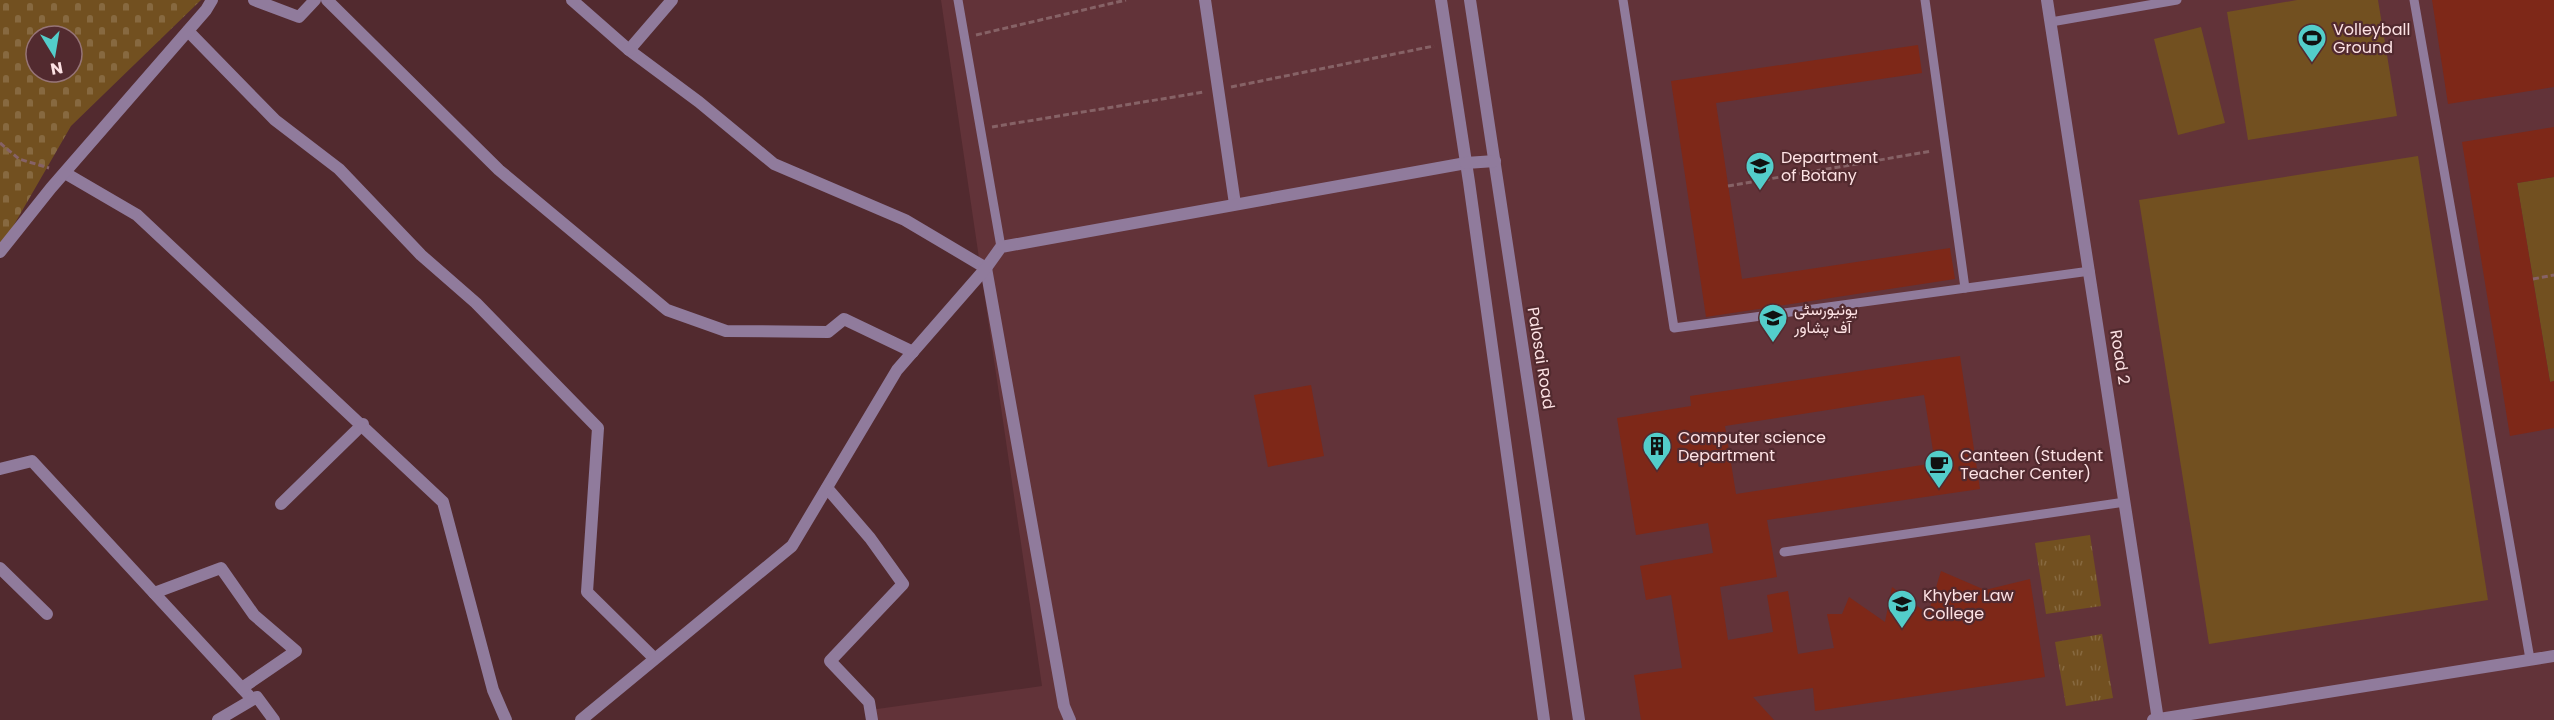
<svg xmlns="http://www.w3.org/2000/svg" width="2554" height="720" viewBox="0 0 2554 720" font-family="Poppins,Vazirmatn,sans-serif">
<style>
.built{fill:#623339}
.grass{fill:url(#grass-tufts)}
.cemetery{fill:url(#cemetery-stones);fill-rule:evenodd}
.park{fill:#725020}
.building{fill:#7e2818;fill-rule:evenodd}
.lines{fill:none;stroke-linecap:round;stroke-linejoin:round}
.path{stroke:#866266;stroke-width:3;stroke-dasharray:6 3;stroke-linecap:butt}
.service{stroke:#907b9c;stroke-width:9}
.minor{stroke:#907b9c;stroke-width:12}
.tertiary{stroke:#907b9c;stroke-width:12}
.labels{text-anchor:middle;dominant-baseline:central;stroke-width:4.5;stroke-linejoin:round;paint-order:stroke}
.poi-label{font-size:16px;fill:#fde2e4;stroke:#522a2f;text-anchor:start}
.street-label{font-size:16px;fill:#fde2e4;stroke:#522a2f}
</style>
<defs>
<pattern id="grass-tufts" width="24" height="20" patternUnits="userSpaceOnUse" patternTransform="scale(1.5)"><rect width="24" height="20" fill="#725020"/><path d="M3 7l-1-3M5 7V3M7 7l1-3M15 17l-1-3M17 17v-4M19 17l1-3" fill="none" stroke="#876940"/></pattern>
<pattern id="cemetery-stones" width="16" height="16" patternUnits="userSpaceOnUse" patternTransform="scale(1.5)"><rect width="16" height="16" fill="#725020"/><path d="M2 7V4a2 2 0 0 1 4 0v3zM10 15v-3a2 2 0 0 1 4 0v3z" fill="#876940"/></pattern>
</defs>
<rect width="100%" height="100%" fill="#522a2f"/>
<path class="built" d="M941 0H2554V720H872L870 710 1042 686Z"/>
<g class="grass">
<path d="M2090 535 2101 606 2046 614 2035 543Z"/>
<path d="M2102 634 2113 698 2066 706 2055 642Z"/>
</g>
<path class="cemetery" d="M0 0H201L71 126 0 249ZM36 36H72V72H36Z"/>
<g class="park">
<path d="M2297 0H2378L2397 116 2248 140 2227 12Z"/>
<path d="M2201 27 2225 123 2178 135 2154 39Z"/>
<path d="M2418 156 2488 600 2209 644 2139 200Z"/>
<path d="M2554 177V381L2550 382 2517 183Z"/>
</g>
<g class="building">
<path d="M2432 0H2554V87L2448 104Z"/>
<path d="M1918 45 1922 73 1716 103 1742 279 1950 248 1955 279 1706 317 1671 81Z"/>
<path d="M2554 127V177L2517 183 2550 382 2554 381V428L2510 436 2462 142Z"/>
<path d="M1960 356 1980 489 1767 520 1777 577 1720 587 1728 640 1773 632 1767 595 1788 591 1798 654 1834 648 1827 614H1842L1849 597 1885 622 1892 587 1928 614 1941 571 1985 590 2030 579 2045 677 1815 711 1813 688 1753 697 1774 720H1641L1634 675 1682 668 1671 595 1646 600 1640 566 1713 553 1708 523 1636 535 1617 418 1691 406 1690 396ZM1924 395 1935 463 1736 494 1725 426Z"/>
<path d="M1311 385 1324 456 1268 467 1254 395Z"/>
</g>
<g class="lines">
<g class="path">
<path d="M976 35 1126 0"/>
<path d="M1231 87 1434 46"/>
<path d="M992 127 1204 92"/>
<path d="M0 143 19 159 49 168"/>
<path d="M1728 186 1932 151"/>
<path d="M2533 279 2554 275"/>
</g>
<g class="service">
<path d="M958 0 1001 247"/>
<path d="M1623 0 1674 328 2090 271"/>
<path d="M1925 0 1965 288"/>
<path d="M2414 0 2530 659"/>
<path d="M2051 22 2177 0"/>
<path d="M1784 552 2125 502"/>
</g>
<g class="minor">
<path d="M254 0 299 17 315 0"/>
<path d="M327 0 499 170 667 310 726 331 828 332 844 319 913 352"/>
<path d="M572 0 629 50 699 102 774 164 905 220 986 268 1064 706 1070 720"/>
<path d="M1205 0 1235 204"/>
<path d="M188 31 275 120 339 169 421 255 476 303 598 428 587 592 654 658"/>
<path d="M629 50 672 0"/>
<path d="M65 173 137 215 443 502 493 690 506 720"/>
<path d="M0 252 51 188 206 10 212 0"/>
<path d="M0 469 32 461 252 699"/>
<path d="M827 488 870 538 903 584 830 661 869 702 872 720"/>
<path d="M281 504 363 424"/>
<path d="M0 568 47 614"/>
<path d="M154 593 221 568 254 615 296 651 242 688"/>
<path d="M218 720 257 697 274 720"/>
<path d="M581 720 792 546 897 370 986 268 1001 247 1466 163"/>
<path d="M2153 720 2554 656"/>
</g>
<g class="tertiary">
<path d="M1441 0 1469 182 1544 720"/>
<path d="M1470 0 1579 720"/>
<path d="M2047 0 2158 720"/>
<path d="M1466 163 1495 161"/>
</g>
</g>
<defs>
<g id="stadium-pin" transform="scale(1.5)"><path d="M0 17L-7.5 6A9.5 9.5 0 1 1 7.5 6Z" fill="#53cdca" stroke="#522a2f"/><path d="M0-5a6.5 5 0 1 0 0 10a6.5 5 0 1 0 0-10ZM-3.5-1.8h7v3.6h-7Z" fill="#111"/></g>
<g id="university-pin" transform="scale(1.5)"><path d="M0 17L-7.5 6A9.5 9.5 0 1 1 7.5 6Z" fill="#53cdca" stroke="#522a2f"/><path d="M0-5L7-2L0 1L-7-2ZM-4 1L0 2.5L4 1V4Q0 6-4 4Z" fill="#111"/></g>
<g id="building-pin" transform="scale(1.5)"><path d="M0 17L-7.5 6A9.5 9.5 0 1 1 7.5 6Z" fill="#53cdca" stroke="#522a2f"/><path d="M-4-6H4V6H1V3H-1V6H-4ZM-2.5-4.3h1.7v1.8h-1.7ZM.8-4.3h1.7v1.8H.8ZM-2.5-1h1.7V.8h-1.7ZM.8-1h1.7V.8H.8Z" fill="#111"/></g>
<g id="cafe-pin" transform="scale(1.5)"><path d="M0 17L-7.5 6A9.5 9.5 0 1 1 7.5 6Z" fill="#53cdca" stroke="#522a2f"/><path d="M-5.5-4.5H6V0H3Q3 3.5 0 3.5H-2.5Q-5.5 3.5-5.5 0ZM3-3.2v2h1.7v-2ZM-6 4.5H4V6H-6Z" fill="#111"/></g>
</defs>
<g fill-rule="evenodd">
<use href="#stadium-pin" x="2312" y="38"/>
<use href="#university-pin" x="1760" y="166"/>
<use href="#university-pin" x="1773" y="318"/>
<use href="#building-pin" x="1657" y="446"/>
<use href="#cafe-pin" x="1939" y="464"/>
<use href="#university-pin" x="1902" y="604"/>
</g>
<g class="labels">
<g class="poi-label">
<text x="2333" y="29">Volleyball<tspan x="2333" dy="18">Ground</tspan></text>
<text x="1781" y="157">Department<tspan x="1781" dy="18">of Botany</tspan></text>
<text x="1794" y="309">یونیورسٹی<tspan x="1794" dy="18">آف پشاور</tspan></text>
<text x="1678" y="437">Computer science<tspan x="1678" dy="18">Department</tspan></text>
<text x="1960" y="455">Canteen (Student<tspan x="1960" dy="18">Teacher Center)</tspan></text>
<text x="1923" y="595">Khyber Law<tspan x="1923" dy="18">College</tspan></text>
</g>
<g class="street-label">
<text transform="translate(2120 357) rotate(81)">Road 2</text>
<text transform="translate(1541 358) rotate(81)">Palosai Road</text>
</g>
</g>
<g transform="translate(54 54) rotate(169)"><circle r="28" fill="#522a2f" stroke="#967477" stroke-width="1.5"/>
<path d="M0-4.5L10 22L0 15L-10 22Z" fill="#53cdca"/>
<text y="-9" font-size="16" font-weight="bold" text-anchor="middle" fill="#fde2e4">N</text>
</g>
</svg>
